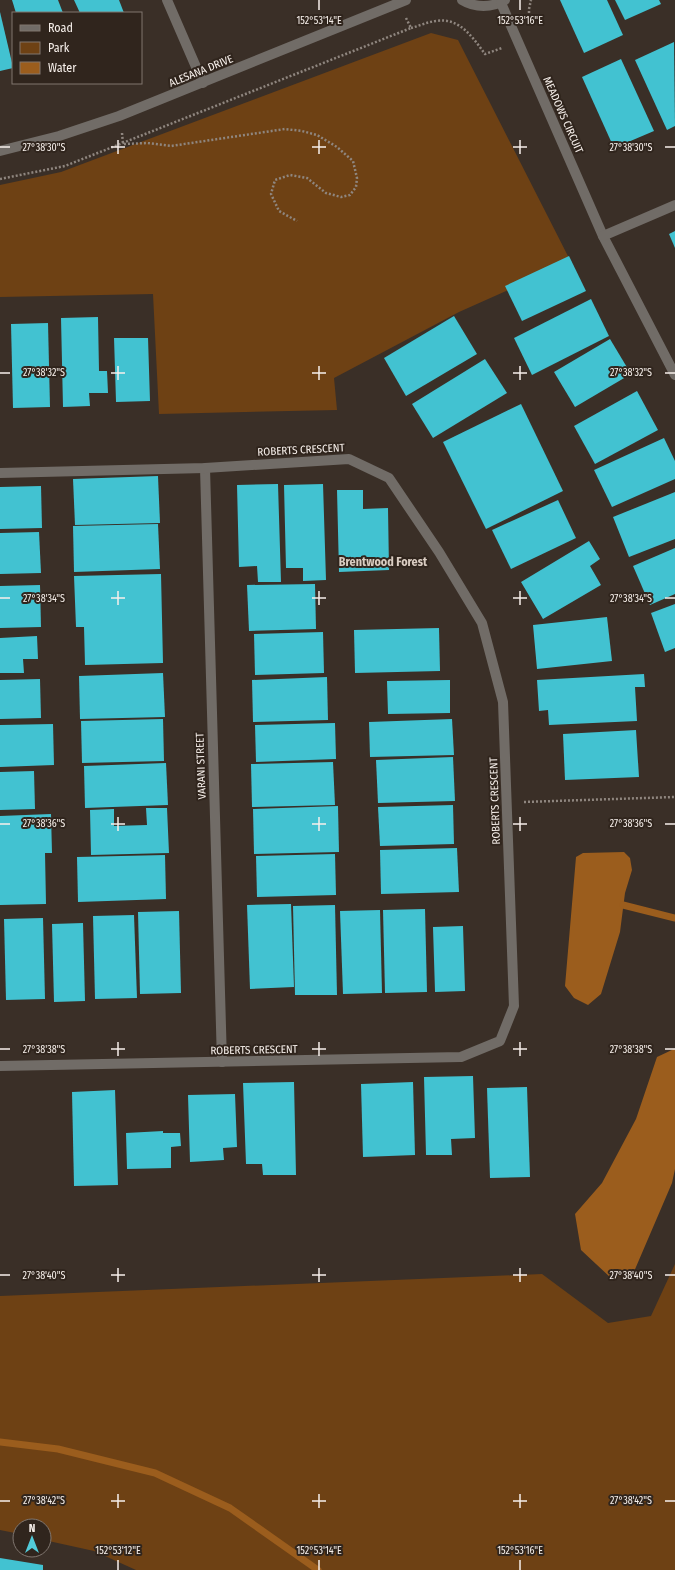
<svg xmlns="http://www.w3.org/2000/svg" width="675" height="1570" viewBox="0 0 675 1570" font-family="'Fira Sans Condensed',sans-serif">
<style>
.green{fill:#6e4114}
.water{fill:#9b5d1d}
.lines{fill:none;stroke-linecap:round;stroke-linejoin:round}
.stream{stroke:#9b5d1d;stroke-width:7}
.building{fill:#42c2d1}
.path{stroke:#8f867f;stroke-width:2.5;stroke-dasharray:2 2;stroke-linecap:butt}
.minor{stroke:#716c67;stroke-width:10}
.ticks{fill:none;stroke:#f7f0eb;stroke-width:1.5}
.labels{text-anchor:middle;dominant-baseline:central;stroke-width:4;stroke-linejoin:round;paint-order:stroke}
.street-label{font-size:11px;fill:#f7f0eb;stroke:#30251d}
.neighbourhood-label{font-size:12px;font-weight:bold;fill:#dacdc2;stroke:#30251d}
.ticks-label{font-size:10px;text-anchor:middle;fill:#f7f0eb;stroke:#30251d;stroke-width:4;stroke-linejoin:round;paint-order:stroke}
</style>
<rect width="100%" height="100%" fill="#3a2f27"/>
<g class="green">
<path d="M431 33 458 40 571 262 459 312 334 378 337 410 159 414 153 294 0 297V185L61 172Z"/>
<path d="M675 1264V1570H136L94 1551 44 1540V1526H20V1534L0 1530V1296L542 1274 608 1323 651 1316Z"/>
</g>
<g class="water">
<path d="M624 852 630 858 632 870 625 893 620 932 601 994 588 1005 574 998 565 986 576 857 583 853Z"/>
<path d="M674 1049 675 1050V1169L672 1183 633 1274 611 1278 581 1250 575 1214 602 1183 636 1119 657 1057Z"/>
</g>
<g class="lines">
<g class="stream">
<path d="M623 905 675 918"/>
<path d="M0 1442 58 1449 155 1473 230 1508 318 1570"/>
</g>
</g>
<g class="building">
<path d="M12 0H58L63 13H16Z"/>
<path d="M74 0H119L124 13H80Z"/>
<path d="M560 0H607L623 35 584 53Z"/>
<path d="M615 0H659L661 4 625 20Z"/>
<path d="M0 12 13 67V68L0 71Z"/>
<path d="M674 42 675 126 667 130 635 60Z"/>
<path d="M621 59 654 131 614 148 582 77Z"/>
<path d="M675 231V248L669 234Z"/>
<path d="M569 256 586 291 522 321 505 286Z"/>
<path d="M591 299 609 336 532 375 514 338Z"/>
<path d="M454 316 477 354 406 396 384 358Z"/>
<path d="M98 317 99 371H107L108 393H89L90 406 63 407 61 318Z"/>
<path d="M48 323 50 407 13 408 11 324Z"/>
<path d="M114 338H148L150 401 116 402Z"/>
<path d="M610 339 631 374 575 407 554 372Z"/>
<path d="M485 359 507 393 433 438 412 404Z"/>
<path d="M637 391 658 430 595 464 574 426Z"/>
<path d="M521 404 563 491 486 529 443 442Z"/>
<path d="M664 438 675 461V479L612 507 594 470Z"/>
<path d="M158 476 160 523 75 525 73 479Z"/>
<path d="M278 484 281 582H258L257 566 239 567 237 485Z"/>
<path d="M323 484 326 580 303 581V568H286L284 485Z"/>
<path d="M41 486 42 528 0 529V487Z"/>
<path d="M337 490H363V509L388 508 389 570 339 572Z"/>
<path d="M675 492V539L629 557 613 517Z"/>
<path d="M558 500 576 538 511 569 492 530Z"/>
<path d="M158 524 160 569 74 572 73 526Z"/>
<path d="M39 532 41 573 0 574V533Z"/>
<path d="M589 541 600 559 590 566 601 585 543 619 521 582Z"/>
<path d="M675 548V594L650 605 633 566Z"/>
<path d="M161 574 163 663 85 665 84 627H76L74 576Z"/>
<path d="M315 584 316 629 249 631 247 585Z"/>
<path d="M40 585 41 627 0 628V586Z"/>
<path d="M675 604V648L665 652 651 613Z"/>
<path d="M607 617 612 661 537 669 533 625Z"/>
<path d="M439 628 440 671 355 673 354 630Z"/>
<path d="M323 632 324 673 255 675 254 634Z"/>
<path d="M37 636 38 659H23L24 673H0V638Z"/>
<path d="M163 673 165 717 80 719 79 676Z"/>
<path d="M644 674 645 687H635L637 721 549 725 548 710 539 711 537 680Z"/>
<path d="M327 677 328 720 253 722 252 680Z"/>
<path d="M40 679 41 718 0 719V680Z"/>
<path d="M450 680V713L388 714 387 681Z"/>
<path d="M163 719 164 761 82 763 81 721Z"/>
<path d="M452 719 454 755 370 757 369 722Z"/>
<path d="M335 723 336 759 256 762 255 725Z"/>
<path d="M53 724 54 765 0 767V725Z"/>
<path d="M636 730 639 777 565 780 563 734Z"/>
<path d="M453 757 455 801 378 803 376 760Z"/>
<path d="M333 762 335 805 252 807 251 764Z"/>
<path d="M166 763 168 805 85 808 84 766Z"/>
<path d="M34 771 35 809 0 810V772Z"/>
<path d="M453 805 454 844 380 846 378 807Z"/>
<path d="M338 806 339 852 254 854 253 809Z"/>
<path d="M146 808H167L169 853 91 855 90 810 114 809V826L147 825Z"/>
<path d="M51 814 52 853H45L46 904 0 905V816Z"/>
<path d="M457 848 459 892 381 894 380 850Z"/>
<path d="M335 854 336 895 257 897 256 856Z"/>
<path d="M165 855 166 899 78 902 77 857Z"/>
<path d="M291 904 294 987 250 989 247 905Z"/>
<path d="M335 905 337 995H295L293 906Z"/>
<path d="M425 909 427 992 385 993 383 910Z"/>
<path d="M380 910 382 993 343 994 340 911Z"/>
<path d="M179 911 181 993 140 994 138 912Z"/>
<path d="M134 915 137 998 95 999 93 916Z"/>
<path d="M43 918 45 999 6 1000 4 919Z"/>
<path d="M83 923 85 1001 54 1002 52 924Z"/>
<path d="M463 926 465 991 435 992 433 927Z"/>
<path d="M473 1076 475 1138 451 1139 452 1155H426L424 1077Z"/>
<path d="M294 1082 296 1175H263L262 1164H246L243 1083Z"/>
<path d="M413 1082 415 1155 363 1157 361 1084Z"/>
<path d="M527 1087 530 1177 490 1178 487 1088Z"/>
<path d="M115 1090 118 1185 74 1186 72 1092Z"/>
<path d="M235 1094 237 1147 223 1148 224 1160 190 1162 188 1095Z"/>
<path d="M163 1131V1133H180L181 1146 171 1147V1168L127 1169 126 1133Z"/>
<path d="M0 1558 43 1565V1570H0Z"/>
</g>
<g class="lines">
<g class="path">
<path d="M529 21V9L531 0"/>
<path d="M411 28C419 26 427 22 436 21 460 17 473 38 485 54L502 48"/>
<path d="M122 133 123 144 147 143 171 146 285 129 302 131 317 135 337 147 353 161 357 178 356 187 350 195 341 197 326 193 307 178 290 175 275 180 271 194 279 211 297 221"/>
<path d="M0 179 65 166 411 28 406 18"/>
<path d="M524 802 675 797"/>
</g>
<g class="minor">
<path d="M167 0 203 83"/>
<path d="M462 0C475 8 492 8 505 0"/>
<path d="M501 3 603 236 675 375"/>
<path d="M0 151 59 136 119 116 406 0"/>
<path d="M603 236 675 205"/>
<path d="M205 468 222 1062"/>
<path d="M0 473 205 468 349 459 389 478 439 552 482 623 503 702 514 1006 500 1041 461 1057 0 1066"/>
</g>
</g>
<path class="ticks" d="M319 0V10M520 0V10M118 140V154M319 140V154M520 140V154M0 147H10M111 147H125M312 147H326M513 147H527M665 147H675M118 366V380M319 366V380M520 366V380M0 373H10M111 373H125M312 373H326M513 373H527M665 373H675M118 591V605M319 591V605M520 591V605M0 598H10M111 598H125M312 598H326M513 598H527M665 598H675M118 817V831M319 817V831M520 817V831M0 824H10M111 824H125M312 824H326M513 824H527M665 824H675M118 1042V1056M319 1042V1056M520 1042V1056M0 1049H10M111 1049H125M312 1049H326M513 1049H527M665 1049H675M118 1268V1282M319 1268V1282M520 1268V1282M0 1275H10M111 1275H125M312 1275H326M513 1275H527M665 1275H675M118 1494V1508M319 1494V1508M520 1494V1508M0 1501H10M111 1501H125M312 1501H326M513 1501H527M665 1501H675M118 1560V1570M319 1560V1570M520 1560V1570"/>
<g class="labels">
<g class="street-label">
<text transform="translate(201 71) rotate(-22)">ALESANA DRIVE</text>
<text transform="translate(563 115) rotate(66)">MEADOWS CIRCUIT</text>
<text transform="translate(301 450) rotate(-3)">ROBERTS CRESCENT</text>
<text transform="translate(201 766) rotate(-92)">VARANI STREET</text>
<text transform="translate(495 801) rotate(-92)">ROBERTS CRESCENT</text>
<text transform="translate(254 1050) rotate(-1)">ROBERTS CRESCENT</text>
</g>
<g class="neighbourhood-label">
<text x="383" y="562">Brentwood Forest</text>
</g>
</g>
<g class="ticks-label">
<text x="319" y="24">152°53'14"E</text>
<text x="520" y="24">152°53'16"E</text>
<text x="44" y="151">27°38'30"S</text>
<text x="631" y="151">27°38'30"S</text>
<text x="44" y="376">27°38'32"S</text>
<text x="631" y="376">27°38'32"S</text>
<text x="44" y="602">27°38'34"S</text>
<text x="631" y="602">27°38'34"S</text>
<text x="44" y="827">27°38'36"S</text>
<text x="631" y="827">27°38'36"S</text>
<text x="44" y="1053">27°38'38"S</text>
<text x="631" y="1053">27°38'38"S</text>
<text x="44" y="1279">27°38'40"S</text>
<text x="631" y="1279">27°38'40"S</text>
<text x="44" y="1504">27°38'42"S</text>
<text x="631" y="1504">27°38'42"S</text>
<text x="118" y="1554">152°53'12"E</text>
<text x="319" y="1554">152°53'14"E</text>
<text x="520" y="1554">152°53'16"E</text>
</g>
<rect x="12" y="12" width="130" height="72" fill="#30251d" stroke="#80766f"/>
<rect x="20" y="25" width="20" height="6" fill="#716c67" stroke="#80766f"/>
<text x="48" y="32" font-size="12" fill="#f7f0eb">Road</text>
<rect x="20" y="42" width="20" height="12" fill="#6e4114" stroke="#80766f"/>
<text x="48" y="52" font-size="12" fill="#f7f0eb">Park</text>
<rect x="20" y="62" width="20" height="12" fill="#9b5d1d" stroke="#80766f"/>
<text x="48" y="72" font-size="12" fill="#f7f0eb">Water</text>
<g transform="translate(32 1538)"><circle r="19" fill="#30251d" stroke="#80766f"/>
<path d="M0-3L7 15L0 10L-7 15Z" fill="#52cbd9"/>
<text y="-6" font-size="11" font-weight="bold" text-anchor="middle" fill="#f7f0eb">N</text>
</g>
</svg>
